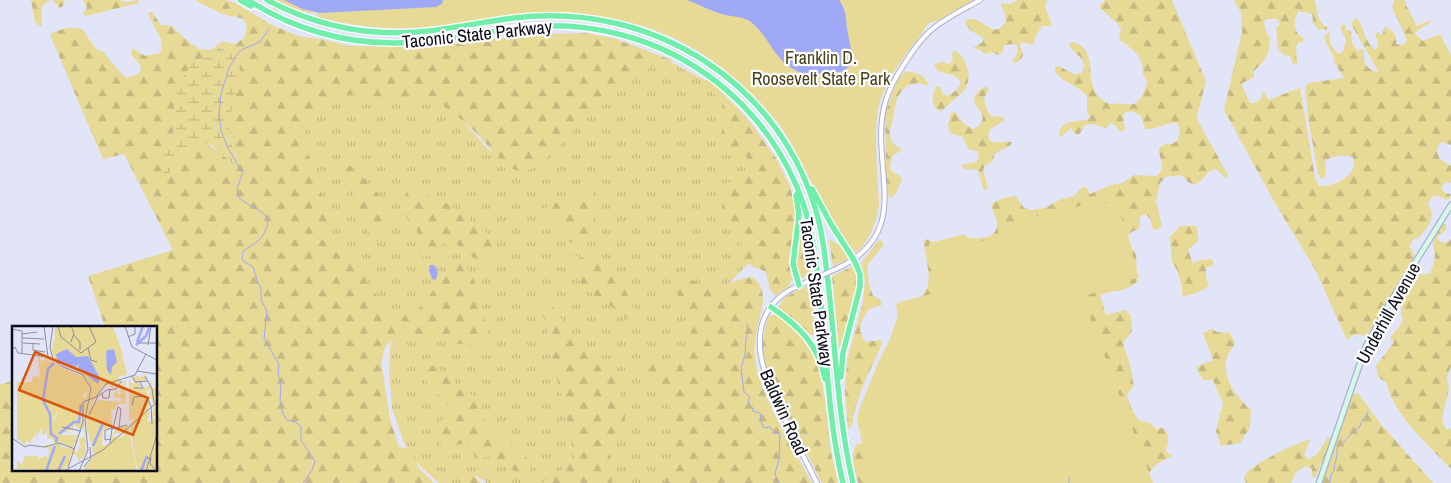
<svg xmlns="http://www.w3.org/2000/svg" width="1451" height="483" viewBox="0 0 1451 483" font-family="'Archivo Narrow',sans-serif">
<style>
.grass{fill:url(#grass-tufts)}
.forest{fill:url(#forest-firs);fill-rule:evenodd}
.wetland{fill:url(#wetland-marsh)}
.park{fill:#e7d996}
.water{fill:#a0a9f8}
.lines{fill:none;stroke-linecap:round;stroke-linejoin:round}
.stream{stroke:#a0a9f8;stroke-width:1}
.tertiary-casing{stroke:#a9afdb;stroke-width:6}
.secondary-casing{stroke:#a9afdb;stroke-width:7}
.motorway-casing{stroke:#fff;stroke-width:8}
.tertiary{stroke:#fff;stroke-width:4}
.secondary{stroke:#d4fae6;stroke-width:4.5}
.motorway{stroke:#71eeab;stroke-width:5.5}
.tertiary-bridge-casing{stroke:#a9afdb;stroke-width:6;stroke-linecap:butt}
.tertiary-bridge{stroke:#fff;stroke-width:4}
.labels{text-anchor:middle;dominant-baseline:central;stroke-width:4.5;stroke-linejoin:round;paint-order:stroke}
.street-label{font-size:18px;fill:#0b0c1b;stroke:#fff}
.park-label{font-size:18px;fill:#484019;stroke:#fff}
.inset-river{fill:none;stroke:#a0a9f8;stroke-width:2.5}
.inset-road{fill:none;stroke:#8c8e9f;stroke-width:1}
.view{fill:#dd550d;fill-opacity:0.15;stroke:#dd550d;stroke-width:2.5}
.inset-edge{fill:none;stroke:#0b0c1b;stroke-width:2.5}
</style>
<defs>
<pattern id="grass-tufts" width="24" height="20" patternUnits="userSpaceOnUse" patternTransform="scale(1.25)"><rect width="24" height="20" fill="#e7d996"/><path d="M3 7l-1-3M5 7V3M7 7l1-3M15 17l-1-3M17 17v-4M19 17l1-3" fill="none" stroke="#c5b981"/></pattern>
<pattern id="forest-firs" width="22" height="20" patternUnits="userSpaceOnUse" patternTransform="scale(1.25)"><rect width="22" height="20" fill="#e7d996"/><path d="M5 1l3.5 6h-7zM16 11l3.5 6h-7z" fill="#c5b981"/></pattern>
<pattern id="wetland-marsh" width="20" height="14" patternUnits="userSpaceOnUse" patternTransform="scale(1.25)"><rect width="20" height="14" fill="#e7d996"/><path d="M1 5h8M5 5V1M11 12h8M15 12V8" fill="none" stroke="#c5b981"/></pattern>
</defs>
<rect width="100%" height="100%" fill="#e2e5f7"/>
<path class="grass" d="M651 58 671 62 708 82 752 143 751 261 703 309 673 483H486L484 480 475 476 466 483H439L420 466 404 443 392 408 389 371 391 335 337 258 298 140 309 120 340 93H433L466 124 488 149 514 165 580 117Z"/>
<g class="forest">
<path d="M31 0H65L63 6 60 8 52 0 48 1 42 6V26L38 25 35 22Z"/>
<path d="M83 0H119L126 2 138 0 139 3 86 16 83 14 87 7Z"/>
<path d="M195 0H225L235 3 272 25 298 36 326 40 349 46 426 47 483 40 550 34 586 33 613 38 672 60 670 64C650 60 644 74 628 84 614 94 600 100 588 113 582 119 577 127 571 134 562 144 535 173 520 171 503 168 493 151 483 140 473 129 449 107 435 102 426 99 414 98 405 99 387 100 370 109 355 94L347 95 339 98V100C326 111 300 126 301 145L318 171 324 210 333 236 346 257 361 271 384 307 398 316 409 315 424 304 446 271 460 264 469 270 481 295 483 311 488 330V338L485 341 474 346 448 342 433 335 425 336 419 341C393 336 383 337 382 367L390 419 399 447 411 449 415 455 418 467 434 483H0V385L14 380V469H156V327H105L88 276 173 250 124 154 103 159 50 35C59 29 71 26 82 29L96 49 104 52 111 62 124 76 127 78 138 74 141 71 140 64 131 55 132 48 145 56 160 53C167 39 151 26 148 12H152L161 25 172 26C181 36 189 42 199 49L211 50C225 41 216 40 235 44L244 38 247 26 243 19 220 13ZM221 46 240 60C238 82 225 120 230 141 231 146 235 151 237 155L233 164 221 153 204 142C192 142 181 150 173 159L163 157 170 143 175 128 176 119 174 102 196 60 209 57Z"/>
<path d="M1017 0H1047L1045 7 1051 22V26H1042L1035 37 1034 45 1022 42 1020 46 1023 54 1022 58 1016 63 1012 61C1016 56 1019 53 1017 46L1014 44 1005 45 1002 52 999 55 991 52 987 54 983 53 981 50 973 48 983 42V38L970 30 965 23 967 19H975L994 30 1000 28 1006 22 1005 13 1001 7 1002 3C1009 4 1012 5 1017 0Z"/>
<path d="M1105 0H1172L1206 81 1197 116 1198 121 1228 175 1227 179 1216 169C1205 169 1201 189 1190 183 1186 181 1185 177 1180 175L1166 177 1160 183 1156 201 1162 226 1156 230 1152 228 1151 220 1146 214 1140 217C1140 235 1138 226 1128 235L1131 247 1136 254 1137 281C1129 292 1112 290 1100 295L1106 315 1125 310 1131 316 1132 331 1123 343 1130 365 1134 386 1127 394C1129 403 1133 414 1140 421L1151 423 1156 429 1163 428C1170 434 1168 441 1167 448L1165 446C1165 452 1169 454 1173 456 1164 461 1151 464 1149 476L894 334 898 314V306L900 302 921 297C933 285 928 271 926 255 925 249 923 246 925 240L929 239 934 245C943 243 952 240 961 238 971 236 997 244 997 224 997 218 993 212 991 205 996 199 1008 197 1016 196L1024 208 1031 210 1045 208 1059 200 1074 196 1082 187H1086L1090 194 1111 185 1122 183 1134 175 1156 176C1168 167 1158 159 1159 148L1165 144H1172L1178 140 1180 128 1176 123C1164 122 1156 131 1145 129L1141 116C1134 112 1128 108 1123 115L1125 130 1122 132C1117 130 1117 125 1111 123L1106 128 1092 124 1085 125 1079 135 1075 134 1071 128 1061 137 1059 135C1061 117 1078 124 1090 118L1087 111V96C1078 85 1061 82 1055 71V67L1059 66 1075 75 1082 72C1089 58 1074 55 1069 45L1072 42C1100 47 1083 83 1100 98 1103 100 1106 103 1110 104 1114 104 1118 103 1122 104 1127 104 1133 106 1137 102 1143 95 1145 91 1147 81 1142 75 1143 72 1142 65 1140 53 1128 46 1120 40L1119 37 1121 30 1118 24 1099 7Z"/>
<path d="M1234 0H1314C1319 9 1315 23 1328 27L1326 30 1318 29 1312 22 1313 20 1312 14 1299 11C1292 21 1293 32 1304 39L1303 42H1299L1296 47 1297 64 1293 65 1290 56 1283 55 1278 48 1276 28 1280 24 1277 19H1266L1264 22 1266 32 1271 40 1269 42V50L1264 61 1254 71V77L1241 84 1250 103H1254L1261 99 1262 93 1265 92 1268 100 1300 88 1315 177 1319 186C1330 187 1351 179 1354 166 1354 163 1353 160 1353 157 1342 155 1336 155 1326 160L1325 169 1326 176 1321 179 1318 173 1308 117 1305 86 1309 83 1344 78 1333 60 1334 57 1326 43 1324 36 1331 32C1326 41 1333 47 1338 54L1343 52 1346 40 1340 27 1345 24 1346 30H1350C1354 39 1348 41 1358 51L1361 49 1364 50C1364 62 1363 66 1376 72L1378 71 1351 24 1354 19 1357 18C1365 29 1364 41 1375 50 1380 46 1378 40 1375 35L1378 32 1380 35 1383 33 1385 25C1391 33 1397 30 1396 44L1404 45 1407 40 1392 7 1395 0H1406V5L1417 26 1430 20 1431 22 1418 30 1415 34 1423 41 1440 34 1451 55V145L1442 142 1439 144 1437 150 1439 158 1451 166V183L1448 182 1444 184 1441 189 1445 193 1451 194 1450 198 1446 200C1438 194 1431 194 1428 204 1437 218 1428 225 1420 237L1414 239 1409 246 1413 252 1415 259 1367 336 1355 334 1347 340 1315 269 1272 198 1224 110 1242 32 1241 12Z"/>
<path d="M953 51H957C966 60 973 76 965 89 960 96 950 102 944 109L940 111C930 106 932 96 936 86L940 87 943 94 947 96 957 90 961 82 955 76 938 71 934 64 942 62 949 64 952 62 953 58 951 55Z"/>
<path d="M905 71C915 73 924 73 928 84L927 86 918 83 908 85C897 94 896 100 894 113 892 126 883 140 900 148L901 151 893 155 890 166 891 171 899 175 902 180 895 195 889 199 886 173 885 114 896 83Z"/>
<path d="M706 80H710L748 119 776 158 790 186 796 209 789 262 792 280 788 287 775 296 770 290 766 272C759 268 750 267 746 262 741 256 743 247 740 240 732 224 715 206 724 187 727 180 735 182 740 179 751 173 751 162 744 153L729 154 722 150C717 136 728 120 724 106 720 95 708 91 703 81Z"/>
<path d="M988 86V91L984 98 987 110 991 116 1003 117 1004 121 990 129C983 149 1003 140 1012 142L1010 146 995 153 993 161 985 165 983 170 988 188 984 191 978 170 964 169 961 166 965 164 976 162 979 158 977 151 968 149 963 137 950 133 948 125 951 113 955 112 965 125 974 129 980 125 983 117C980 108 968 101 978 92 981 89 984 87 988 86Z"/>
<path d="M335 158C347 159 376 189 382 200 387 210 392 240 376 241L367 230 349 183 338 172 334 162Z"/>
<path d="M585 185 592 188V196L589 203 594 221 590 228 587 239 578 246 575 245 565 238 548 216 545 208C553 200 563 205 571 198 577 193 576 187 585 185Z"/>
<path d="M419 187 424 189 431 197 450 205 486 232 496 243 498 251V262L495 264C487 262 479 261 472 257 463 253 457 239 446 243 437 246 432 256 423 258L417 249V225C414 223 409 221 407 218 396 205 404 189 419 187Z"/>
<path d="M1442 224H1446V230L1439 235 1437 239 1441 242 1447 243 1451 239V366L1447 378 1449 388 1442 419 1445 428 1448 430 1451 428V469C1429 445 1393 415 1387 383L1378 377 1376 366 1394 342 1390 339C1393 332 1399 328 1402 322 1404 318 1401 315 1401 310 1402 300 1408 294 1404 283L1415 266 1421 275 1431 273C1431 268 1433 267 1434 262 1436 256 1434 251 1433 246 1432 237 1437 230 1442 224Z"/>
<path d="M1180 226H1196L1198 233V241L1188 250 1193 263 1201 260 1212 259 1214 265 1206 268V277L1209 286 1196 293 1182 297V286L1177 270 1172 262 1170 237Z"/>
<path d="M802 231H806L812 274 802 278 799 277C794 263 798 245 802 231Z"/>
<path d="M829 239 841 246 848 257 846 261 833 266Z"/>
<path d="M880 239 884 245 867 265 869 284 873 296 880 299 882 305 869 309 861 322 860 331 865 342 880 340 882 344C870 371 856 396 852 425L848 429 845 391 847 360 863 302 865 281 861 263Z"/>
<path d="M574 255 616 269 622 279 627 294 638 317 639 324 637 328 622 314 583 287 569 261 570 257Z"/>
<path d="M667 266C683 269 693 285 710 287 725 288 738 277 753 277 768 290 763 306 758 323 756 334 754 346 755 357 758 393 794 450 812 483H664L671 469 675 457 674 433 669 405 658 388 647 380 643 369 651 360 670 362 681 357 686 350 691 335V319L685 304 678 294 676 281 665 269Z"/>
<path d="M853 266 857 276V283L843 344 839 348 832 276Z"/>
<path d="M810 285 812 288 814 335H810L801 325 779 309C779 296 800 290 810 285Z"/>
<path d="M541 300H545L554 308 581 348 589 356 603 363 615 379 624 402 626 410 624 422 610 451 612 483H542L571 464 574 457 565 408 552 361 546 321 540 311 538 303Z"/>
<path d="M775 314C830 343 823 404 832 457 834 466 836 474 838 483H822L773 387 763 360V338L768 317Z"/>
<path d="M1212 329 1217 332 1230 333 1235 344C1232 348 1228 353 1227 358 1221 378 1237 397 1251 410L1250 427 1240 443 1221 446 1216 431 1223 404 1213 380H1203L1196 367 1213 360 1203 333Z"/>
<path d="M434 366 454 381 461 390 472 395 478 400 480 411 486 422 507 442 524 453 531 467 529 475 522 476C518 473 493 458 488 457 484 457 480 459 476 459 474 457 474 454 473 451 466 437 455 447 446 449L443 448 436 435 440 422 449 415 451 408 423 378V369L425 367Z"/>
<path d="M1358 393 1380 423 1433 483H1321L1349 398 1352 394Z"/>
<path d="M1328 437 1331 439 1330 443 1316 477H1312V469L1306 466 1296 472 1291 483H1246C1245 480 1244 478 1245 475 1248 467 1300 440 1310 440L1304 454 1309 460 1318 453Z"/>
<path d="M857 444 864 445 900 483H858C855 470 849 456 857 444Z"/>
<path d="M470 475 474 476 481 483H460Z"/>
</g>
<path class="wetland" d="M229 45 237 48C247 63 233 100 230 117 229 124 229 135 230 141 233 151 238 151 236 163L233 164 212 145 200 142C181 148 175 155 169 174L165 176 163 173 160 162C165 151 172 141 175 129 177 119 174 111 174 101 175 85 186 71 196 60L209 57 221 46Z"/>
<g class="park">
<path d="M267 0H975L943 19 929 23C912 47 892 70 881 98 872 124 878 176 879 205 876 224 870 240 856 253 848 243 839 234 833 223 810 187 798 144 769 112 719 56 665 24 591 15 581 14 570 12 561 12 511 11 463 25 414 28 380 30 349 25 317 17V13L275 10Z"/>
<path d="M1096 202 1097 204 1117 202 1139 277 1082 297 1153 483H869L865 475 861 436 857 420 859 410 879 361 890 339 898 316 896 304 937 292 929 243 966 234 968 245 999 237 997 226Z"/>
</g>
<g class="water">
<path d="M284 0H443L442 4 436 7 320 13 302 9Z"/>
<path d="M687 0H839C846 9 846 18 847 29 848 40 859 64 843 71 839 73 833 72 828 72 819 74 811 76 802 73 774 63 771 38 751 22 743 16 732 17 722 14 710 11 699 4 687 0Z"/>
<path d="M430 265H434C438 269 439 276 435 280L432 279 429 270Z"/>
</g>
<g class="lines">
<g class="stream">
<path d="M269 29 260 42 243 49 237 54 229 68 221 94 219 115 221 130 227 146 242 172C242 180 235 187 238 195 244 208 273 209 267 227 261 242 255 243 243 251L242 259 244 262 252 266 254 269 257 281 261 288V300L267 311 264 339 279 364 278 372 281 385 280 401 283 414 287 420 295 422 301 426V440L315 461 312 470 303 483"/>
<path d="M747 324 748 332 746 338 745 355 741 368 744 392 750 397 748 403 752 407 753 411 760 413 761 422 764 428 770 427 775 433H779L780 435 779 459 775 474 779 483"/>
<path d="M1069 483V478"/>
<path d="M1330 483 1331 474 1334 471C1334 463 1338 457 1337 448L1360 426C1361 421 1366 417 1368 412"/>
</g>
<g class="tertiary-casing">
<g id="tertiary">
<path d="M836 269C919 231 866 163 886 100 891 82 915 45 929 32 943 19 963 10 980 0"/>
<path d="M809 281C801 285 792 288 785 293 740 325 765 379 784 418 795 440 806 461 817 483"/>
</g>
</g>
<g class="secondary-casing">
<path id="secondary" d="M1319 483 1366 346 1388 306 1451 205"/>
</g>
<g class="motorway-casing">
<g id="motorway">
<path d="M240 0 251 6"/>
<path d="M248 0C291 28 342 43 393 43 435 43 476 33 518 28 589 19 661 38 718 83 757 114 787 156 803 203 814 235 817 269 821 303 827 363 829 424 843 483"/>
<path d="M267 0C314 25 365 36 418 32 451 29 482 22 514 18 653 1 785 84 819 222 825 248 827 274 830 300 836 361 839 423 853 483"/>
<path d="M812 189 831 224 854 260 860 274V287L843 353 841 377"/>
<path d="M796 195 799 215 793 264 799 285"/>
<path d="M771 307C800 327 818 344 825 379"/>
</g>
</g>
<use href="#tertiary" class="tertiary"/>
<use href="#secondary" class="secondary"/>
<use href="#motorway" class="motorway"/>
<g class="tertiary-bridge-casing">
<path id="tertiary-bridge" d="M809 281 836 269"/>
</g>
<use href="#tertiary-bridge" class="tertiary-bridge"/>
</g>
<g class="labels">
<g class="street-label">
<text transform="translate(477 34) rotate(-6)">Taconic State Parkway</text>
<text transform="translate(817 292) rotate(82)">Taconic State Parkway</text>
<text transform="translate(1388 313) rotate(-61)">Underhill Avenue</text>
<text transform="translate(784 412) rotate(66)">Baldwin Road</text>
</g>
<g class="park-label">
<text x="821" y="57">Franklin D.<tspan x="821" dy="21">Roosevelt State Park</tspan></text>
</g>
</g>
<g transform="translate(12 326)">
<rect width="145" height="145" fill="#e2e5f7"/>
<path d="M46 44 53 47 58 55 72 51 77 61 61 85 42 97 46 84 40 73V55L41 46Z" fill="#e7d996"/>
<path d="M48 0 52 8 54 0 62 7 61 0 76 18 78 10 69 0H89L90 6 101 0 111 29 107 33 102 23 95 24V44L101 49 99 42 106 32 112 35 115 49 105 51 110 55 100 63 97 58 102 56 91 59 79 80 87 74 108 76 111 73 101 70 105 63 106 69H109L108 61 114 53 113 78 108 77 99 84 100 99 91 103 90 120 100 117 99 112 103 109V114L106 110 109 112 113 108 108 110 110 104 108 107 100 108 105 102 116 99 125 145H71L82 129 74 98 75 88 79 93 82 91 75 86 80 63 72 48 47 37 63 41 67 38 66 44 76 48 86 58 88 52 78 34 84 38 87 33 79 25 78 32 64 31 59 27 68 30 71 26 60 22 61 24 45 26V35L40 27 41 15 51 14 54 17 59 13 51 12ZM26 30 30 36 34 32 40 37 38 32 48 41 73 52 58 56 53 47 42 46 43 62 50 61 51 64 50 68 41 67 40 73 46 84 40 96 52 88 47 86 53 80 55 67 59 77 53 87 61 83 66 68 74 72 75 55 78 63 72 96 74 127 67 135 64 129 59 127 57 139 51 142 56 143 53 145 5 143V134L10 139 13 130H26L27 134 29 130 30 133 32 129 35 132 38 124 33 122 34 119 37 121 39 118 40 121 48 117H41V113L35 112V103L33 109 30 108V100L22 119 27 103 18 117 14 115V120L5 112V56H20L21 50 28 51ZM62 98 67 103 70 100 73 110 67 114 69 122 67 120 66 125 62 126V123L50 121 48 118 51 116V120L54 118 58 122 63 120 61 117 64 118 66 113H55L66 112 67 105 65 109H47L61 103ZM130 47 133 48 134 54 125 56 129 59 125 63 137 60 139 54 140 62H145L144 90 140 91 142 77 137 68 140 63 134 65 137 72 134 69 132 73 136 72 134 78 136 75 138 77 137 81 134 80 138 88 135 96H140L139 92H143L145 95V140L142 145H128L124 138 118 99 123 93 117 95V51L119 57 123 58 121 52 124 49 128 52 132 49Z" fill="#e7d996" fill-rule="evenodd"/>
<path d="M43 0H96L97 9H102L104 13 105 26H109L114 45 127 38 105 51V56L90 60 81 73 77 54 42 31ZM87 74 103 77V84H98L97 102 91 103 88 111 91 123 82 124V129L75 95 76 86ZM145 103 135 133 124 134 122 107ZM103 114 117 133 109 134 106 145H73L82 130V137L99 135 93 123 101 116 104 118Z" fill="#e7d996"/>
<path d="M55 23 64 31 76 30 88 52 86 58 66 42 67 38 63 41 46 37 44 28ZM102 23 105 36 100 41 99 49 95 44 94 30 95 24Z" fill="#a0a9f8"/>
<path class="inset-river" d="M125 16 131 0M124 19 134 10 137 2M42 37 36 43 31 74 38 88 39 108 45 112 44 116M47 108 62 96H67L69 78M81 120 91 97M34 145 43 120M46 145 53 130M129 145 135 130"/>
<path class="inset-road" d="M32 0 36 31M41 0 38 21 41 33 49 40 71 49 79 62 73 94 76 124 67 145M46 0 49 11 69 27 84 16 77 0M59 0 62 7 59 16M113 0 120 21 145 34M0 3 10 5V27M10 8 25 6M62 9 68 16V24M116 11 123 8V0M11 12 32 13M11 17 28 18M127 17H145M21 18V24L33 26M136 19 139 0M76 22 79 34 85 36M0 24 3 21 6 27 36 31M125 45 144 48M120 50 123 56 136 55M133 50 140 63 142 77M122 62H131L128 56M90 67 91 72H97L98 63M84 71 94 58 123 49 134 28M120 79 122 71 134 70 139 80 140 98M77 89 86 70 95 64 104 63 110 55M50 101 69 105M101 102 106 81 109 83 107 102M0 112 13 121 17 119 32 121 47 117 63 123M98 113 93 114V104L101 102M98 117 100 103 115 99M135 132H139L138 138 143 143M72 141 79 132 78 121M56 142 71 96V76L84 71M52 145 91 124 145 76M134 145 145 108"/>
<path class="view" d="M23 26 136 72 121 109 7 64Z"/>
<rect width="145" height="145" class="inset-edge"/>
</g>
</svg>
